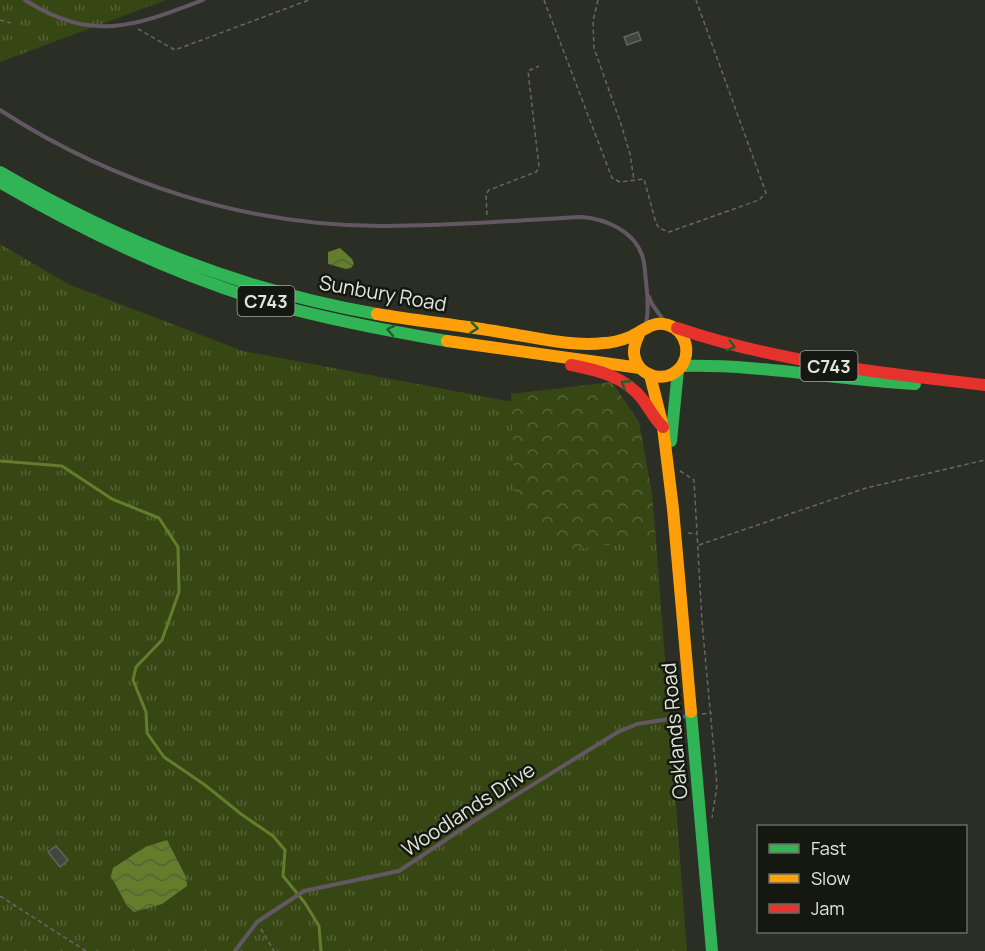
<svg xmlns="http://www.w3.org/2000/svg" width="985" height="951" viewBox="0 0 985 951" font-family="Manrope,sans-serif">
<style>
.grass{fill:url(#grass-tufts)}
.forest{fill:url(#forest-crowns)}
.water{fill:url(#water-waves)}
.lines{fill:none;stroke-linecap:round;stroke-linejoin:round}
.stream{stroke:#637d2c;stroke-width:3}
.building{fill:#43463f;stroke:#62655d;stroke-width:1.5}
.path{stroke:#6b6468;stroke-width:1.5;stroke-dasharray:4.5 3;stroke-linecap:butt}
.lane{stroke:#635862;stroke-width:4}
.fast{stroke:#30b455;stroke-width:12}
.slow{stroke:#ff9f0a;stroke-width:12}
.jam{stroke:#e5322d;stroke-width:12}
.oneway{stroke:#215e30}
.labels{text-anchor:middle;dominant-baseline:central;stroke-width:5;stroke-linejoin:round;paint-order:stroke}
.shield{fill:#151811;stroke:#a4a99f;stroke-width:1.5}
.shield-label{font-size:18px;font-weight:bold;fill:#e2e7dc}
.street-label{font-size:20px;fill:#e2e7dc;stroke:#151811}
</style>
<defs>
<pattern id="grass-tufts" width="24" height="20" patternUnits="userSpaceOnUse" patternTransform="scale(1.5)"><rect width="24" height="20" fill="#374713"/><path d="M3 7l-1-3M5 7V3M7 7l1-3M15 17l-1-3M17 17v-4M19 17l1-3" fill="none" stroke="#546235"/></pattern>
<pattern id="forest-crowns" width="20" height="18" patternUnits="userSpaceOnUse" patternTransform="scale(1.5)"><rect width="20" height="18" fill="#374713"/><path d="M2 6a3 3 0 1 1 6 0M12 15a3 3 0 1 1 6 0" fill="none" stroke="#546235"/></pattern>
<pattern id="water-waves" width="16" height="10" patternUnits="userSpaceOnUse" patternTransform="scale(1.5)"><rect width="16" height="10" fill="#637d2c"/><path d="M0 5q4-4 8 0t8 0" fill="none" stroke="#556436"/></pattern>
</defs>
<rect width="100%" height="100%" fill="#2a2e25"/>
<g class="grass">
<path d="M0 0H166L0 62Z"/>
<path d="M0 244 70 285 243 351 512 402 517 511 535 512 551 540 573 549 656 540 687 951H0Z"/>
</g>
<path class="forest" d="M612 382 639 422 652 493 656 540 573 549 551 540 535 512H516L511 394Z"/>
<g class="water">
<path d="M340 248 352 259 354 264 351 268 346 269 328 264V252Z"/>
<path d="M167 840 186 877 187 886 162 904 134 912 127 906 111 876 113 868 145 847Z"/>
</g>
<g class="lines">
<path class="stream" d="M0 461 62 466 112 499 159 518 178 547 179 592 162 640 136 667 133 680 146 712 147 733 164 757 205 785 241 814 273 836 285 850 283 876 305 903 319 926 321 951"/>
</g>
<g class="building">
<path d="M638 32 641 40 627 45 624 37Z"/>
<path d="M56 846 68 860 60 867 48 852Z"/>
</g>
<g class="lines">
<g class="path">
<path d="M544 0 612 178 620 182 644 179 656 223 659 228 669 232 759 200 766 193 696 0"/>
<path d="M598 0 593 21 594 48 621 124 630 154 634 180"/>
<path d="M0 20 11 23"/>
<path d="M138 29 175 50 309 0"/>
<path d="M487 215 486 194 489 190 536 172 539 167 528 71 539 66"/>
<path d="M680 471 694 480 702 622 717 785 712 818"/>
<path d="M688 533 697 534"/>
<path d="M699 545 866 488 985 460"/>
<path d="M702 714 712 713"/>
<path d="M0 896 86 951"/>
<path d="M261 929 274 951"/>
</g>
<g class="lane">
<path d="M25 0C92 43 135 26 203 0"/>
<path d="M0 110C114 184 249 227 386 226 452 226 517 220 582 217 605 219 633 230 642 255 645 263 645 273 646 282 648 297 649 309 646 324"/>
<path d="M649 297 652 304 664 321"/>
<path d="M235 951 257 922 304 891 399 871 474 821 618 732 637 724 688 716"/>
</g>
<g class="fast">
<path d="M0 172C118 241 242 291 377 314"/>
<path d="M1 183C87 233 177 276 273 304 330 320 389 331 447 341"/>
<path d="M682 366C760 364 837 380 915 384"/>
<path d="M671 441 678 370"/>
<path d="M691 712 712 951"/>
</g>
<g class="slow">
<path d="M377 314C418 321 459 325 500 332 533 337 570 347 604 343 613 343 622 340 630 337 643 331 653 320 668 325 687 331 692 355 679 369 664 384 637 376 634 354 633 346 637 339 640 332"/>
<path d="M447 341 640 368"/>
<path d="M650 375 663 427 673 509 691 712"/>
</g>
<g class="jam">
<path d="M677 328C777 362 880 373 985 385"/>
<path d="M571 365C598 370 626 377 643 400 650 409 654 419 663 427"/>
</g>
</g>
<defs><path id="oneway-chevron" d="M-2-3.5L2.5 0L-2 3.5" fill="none" stroke-width="1.6" stroke-linecap="round" stroke-linejoin="round" transform="scale(1.5)"/></defs>
<g class="oneway">
<use href="#oneway-chevron" transform="translate(474 328) rotate(7)"/>
<use href="#oneway-chevron" transform="translate(391 330) rotate(-169)"/>
<use href="#oneway-chevron" transform="translate(731 346) rotate(16)"/>
<use href="#oneway-chevron" transform="translate(625 384) rotate(-148)"/>
</g>
<g class="labels">
<g class="shield">
<rect x="237.5" y="286" width="57" height="30" rx="4.5"/>
<rect x="800.5" y="351" width="57" height="30" rx="4.5"/>
</g>
<g class="shield-label">
<text x="266" y="301">C743</text>
<text x="829" y="366">C743</text>
</g>
<g class="street-label">
<text transform="translate(383 293) rotate(10)">Sunbury Road</text>
<text transform="translate(674 731) rotate(-95)">Oaklands Road</text>
<text transform="translate(468 809) rotate(-33)">Woodlands Drive</text>
</g>
</g>
<rect x="757" y="825" width="210" height="108" fill="#151811" stroke="#676b62" stroke-width="1.5"/>
<rect x="769" y="844" width="30" height="9" fill="#30b455" stroke="#676b62" stroke-width="1.5"/>
<text x="811" y="855" font-size="18" fill="#e2e7dc">Fast</text>
<rect x="769" y="874" width="30" height="9" fill="#ff9f0a" stroke="#676b62" stroke-width="1.5"/>
<text x="811" y="885" font-size="18" fill="#e2e7dc">Slow</text>
<rect x="769" y="904" width="30" height="9" fill="#e5322d" stroke="#676b62" stroke-width="1.5"/>
<text x="811" y="915" font-size="18" fill="#e2e7dc">Jam</text>
</svg>
